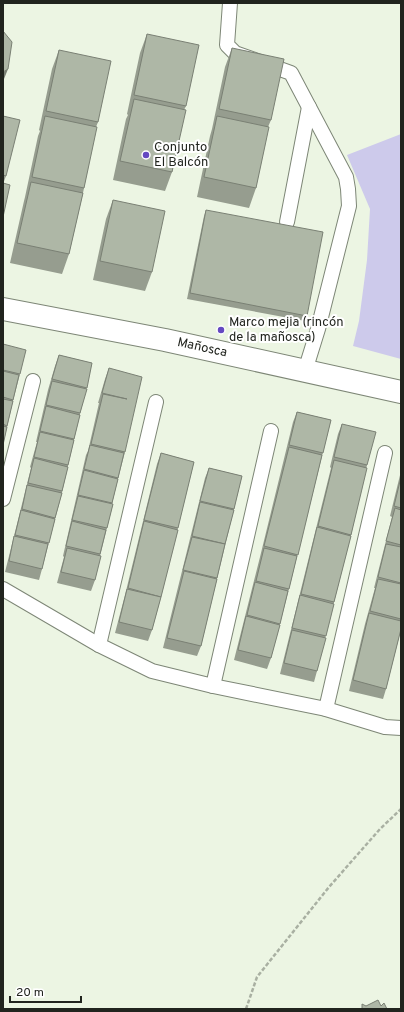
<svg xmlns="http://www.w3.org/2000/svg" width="404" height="1012" viewBox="0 0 404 1012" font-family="Overpass,sans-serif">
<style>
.green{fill:#cdcaeb}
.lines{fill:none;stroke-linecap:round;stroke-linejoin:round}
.lane-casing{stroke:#7d8676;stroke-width:16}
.secondary-casing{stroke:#7d8676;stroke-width:24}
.path{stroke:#a9b0a2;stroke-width:2.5;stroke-dasharray:4 2;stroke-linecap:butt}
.lane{stroke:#fff;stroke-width:14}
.secondary{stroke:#fff;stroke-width:22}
.wall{fill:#969d8f}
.shaded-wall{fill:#7a8074}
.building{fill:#aeb7a6;stroke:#7a8074}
.poi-dot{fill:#6448c1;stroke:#fff;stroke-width:1.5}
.labels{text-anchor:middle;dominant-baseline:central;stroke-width:4;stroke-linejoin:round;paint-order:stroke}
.poi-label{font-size:13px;fill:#21241e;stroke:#fff;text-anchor:start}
.street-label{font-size:13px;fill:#21241e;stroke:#fff}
</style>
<rect width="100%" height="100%" fill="#ecf5e3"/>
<path class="green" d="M401 134V359L353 346 359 321 367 260 370 209 347 155Z"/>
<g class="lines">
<g class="lane-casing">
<g id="lane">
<path d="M230 3 227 45 235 53 291 73 346 177 348 189 349 206 318 329 305 371"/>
<path d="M287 222 309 107"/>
<path d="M3 499 33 381"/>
<path d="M3 589 99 645 152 671 213 686 326 709 385 727 401 728"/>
<path d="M99 645 156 402"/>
<path d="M213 686 271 431"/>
<path d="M326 709 385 453"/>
</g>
</g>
<g class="secondary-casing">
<g id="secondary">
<path id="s1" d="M3 309 165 340 401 392"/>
</g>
</g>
<path class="path" d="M246 1009 257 977 329 887 380 829 401 809"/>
<use href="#lane" class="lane"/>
<use href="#secondary" class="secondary"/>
</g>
<g class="wall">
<path d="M147 34 186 106 184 110 172 172 165 191 113 180 126 119 128 115 127 114 140 53Z"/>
<path d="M232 48 271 120 268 127 256 188 249 208 197 197 210 136 212 129 225 67Z"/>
<path d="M59 50 98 122 96 127 84 188 83 193 69 254 62 274 10 263 24 201 25 197 38 136 40 131 39 130 52 69Z"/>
<path d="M3 116 6 176 3 184V217Z"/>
<path d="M113 200 152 272 145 291 93 280 106 219Z"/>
<path d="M206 210 307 316 305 321 187 299 204 216Z"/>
<path d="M3 344 20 374 13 401 3 445Z"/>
<path d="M59 355 92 363 74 440 68 466 62 493 42 569 39 580 5 572 31 468 30 467 37 442H36L48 390 55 366Z"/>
<path d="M109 368 125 452 118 479 112 504H113L100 556 95 580 91 591 57 583 64 557 63 556 86 455 88 451 99 403H98L105 379Z"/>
<path d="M297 412 331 420 289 589 271 658 267 669 234 660 260 557 293 422Z"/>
<path d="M342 424 367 465 351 535 325 638 317 671 314 682 280 674 331 468 330 467 338 434Z"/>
<path d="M161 453 194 462 161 597 152 630 148 641 115 633 125 595 157 464Z"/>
<path d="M209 468 242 476 217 579 201 646 197 656 163 648 205 478Z"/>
<path d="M401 471V629L386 689 383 699 349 691 365 624 375 588H374L392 517 390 516Z"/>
</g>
<path class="shaded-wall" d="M8 69 4 79 3 80V72Z"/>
<g class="building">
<path d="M3 31 12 42 8 69 3 72Z"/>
<path d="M147 34 199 45 186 106 134 95Z"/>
<path d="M232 48 284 59 271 120 219 109Z"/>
<path d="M59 50 111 61 98 122 46 111Z"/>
<path d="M134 99 186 110 172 172 120 161Z"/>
<path d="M3 116 20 120 6 176 3 175Z"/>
<path d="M45 116 97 127 84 188 32 177Z"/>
<path d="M217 116 269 127 256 188 204 177Z"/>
<path d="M31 182 83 193 69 254 17 243Z"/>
<path d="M3 183 10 185 3 217Z"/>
<path d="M113 200 165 211 152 272 100 261Z"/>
<path d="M206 210 323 232 307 316 190 293Z"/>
<path d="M3 344 26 350 20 374 3 370Z"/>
<path d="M59 355 92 363 87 388 52 379Z"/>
<path d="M109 368 142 377 125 452 91 444 103 394 127 399 102 393Z"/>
<path d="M3 371 19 375 13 400 3 397Z"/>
<path d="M52 381 87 389 80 413 46 405Z"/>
<path d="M3 399 13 401 7 426 3 424Z"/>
<path d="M46 406 80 415 74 439 40 431Z"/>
<path d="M297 412 331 420 323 453 289 445Z"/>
<path d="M342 424 376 432 367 465 334 457Z"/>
<path d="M3 426 7 427 3 445Z"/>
<path d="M40 432 74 440 68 465 34 457Z"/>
<path d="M90 445 124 453 118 478 84 469Z"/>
<path d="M289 447 322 455 298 555 264 546Z"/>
<path d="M161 453 194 462 178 528 144 520Z"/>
<path d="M34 458 68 467 62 491 28 483Z"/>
<path d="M334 460 367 468 351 535 318 526Z"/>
<path d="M209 468 242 476 234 509 200 501Z"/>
<path d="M84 470 118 479 112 503 78 495Z"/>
<path d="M401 477V508L394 506Z"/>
<path d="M27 485 62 493 55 518 22 509Z"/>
<path d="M78 496 113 504 107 528 72 520Z"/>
<path d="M200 502 234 510 225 544 192 536Z"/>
<path d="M395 508 401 510V545L386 541Z"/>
<path d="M21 510 55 519 49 543 15 535Z"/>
<path d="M72 521 106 530 100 554 66 546Z"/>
<path d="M144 521 178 530 161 597 128 588Z"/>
<path d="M317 527 351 536 334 602 301 594Z"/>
<path d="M14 536 48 544 42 569 9 561Z"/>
<path d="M192 537 225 544 217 578 183 570Z"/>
<path d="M386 544 401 547V583L378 577Z"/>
<path d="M67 548 101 556 95 580 61 572Z"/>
<path d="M264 548 297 556 289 589 256 581Z"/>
<path d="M184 571 217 579 201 646 167 638Z"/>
<path d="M378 579 401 584V619L370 611Z"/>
<path d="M255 582 288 591 280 624 247 615Z"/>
<path d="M127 589 161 597 152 630 119 622Z"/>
<path d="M300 595 334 604 326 636 292 628Z"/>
<path d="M369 613 401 621V629L386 689 353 680Z"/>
<path d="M246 616 280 625 271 658 238 650Z"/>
<path d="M292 630 326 638 317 671 284 663Z"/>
<path d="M378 1000 381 1006 384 1003 387 1009H362V1004L366 1006Z"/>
</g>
<g class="poi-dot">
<circle cx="146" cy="155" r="4"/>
<circle cx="221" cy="330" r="4"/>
</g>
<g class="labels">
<g class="poi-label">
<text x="154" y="148">Conjunto<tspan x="154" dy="15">El Balcón</tspan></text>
<text x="229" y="323">Marco mejia (rincón<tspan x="229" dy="15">de la mañosca)</tspan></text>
</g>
<g class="street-label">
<text stroke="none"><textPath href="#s1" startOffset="203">Mañosca</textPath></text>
</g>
</g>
<rect width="404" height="1012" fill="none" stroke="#21241e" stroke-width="8"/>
<path d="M10 996v6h71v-6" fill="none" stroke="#21241e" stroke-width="2"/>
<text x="16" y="996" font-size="12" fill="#21241e" stroke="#ffffff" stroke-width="3" paint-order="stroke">20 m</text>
</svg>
